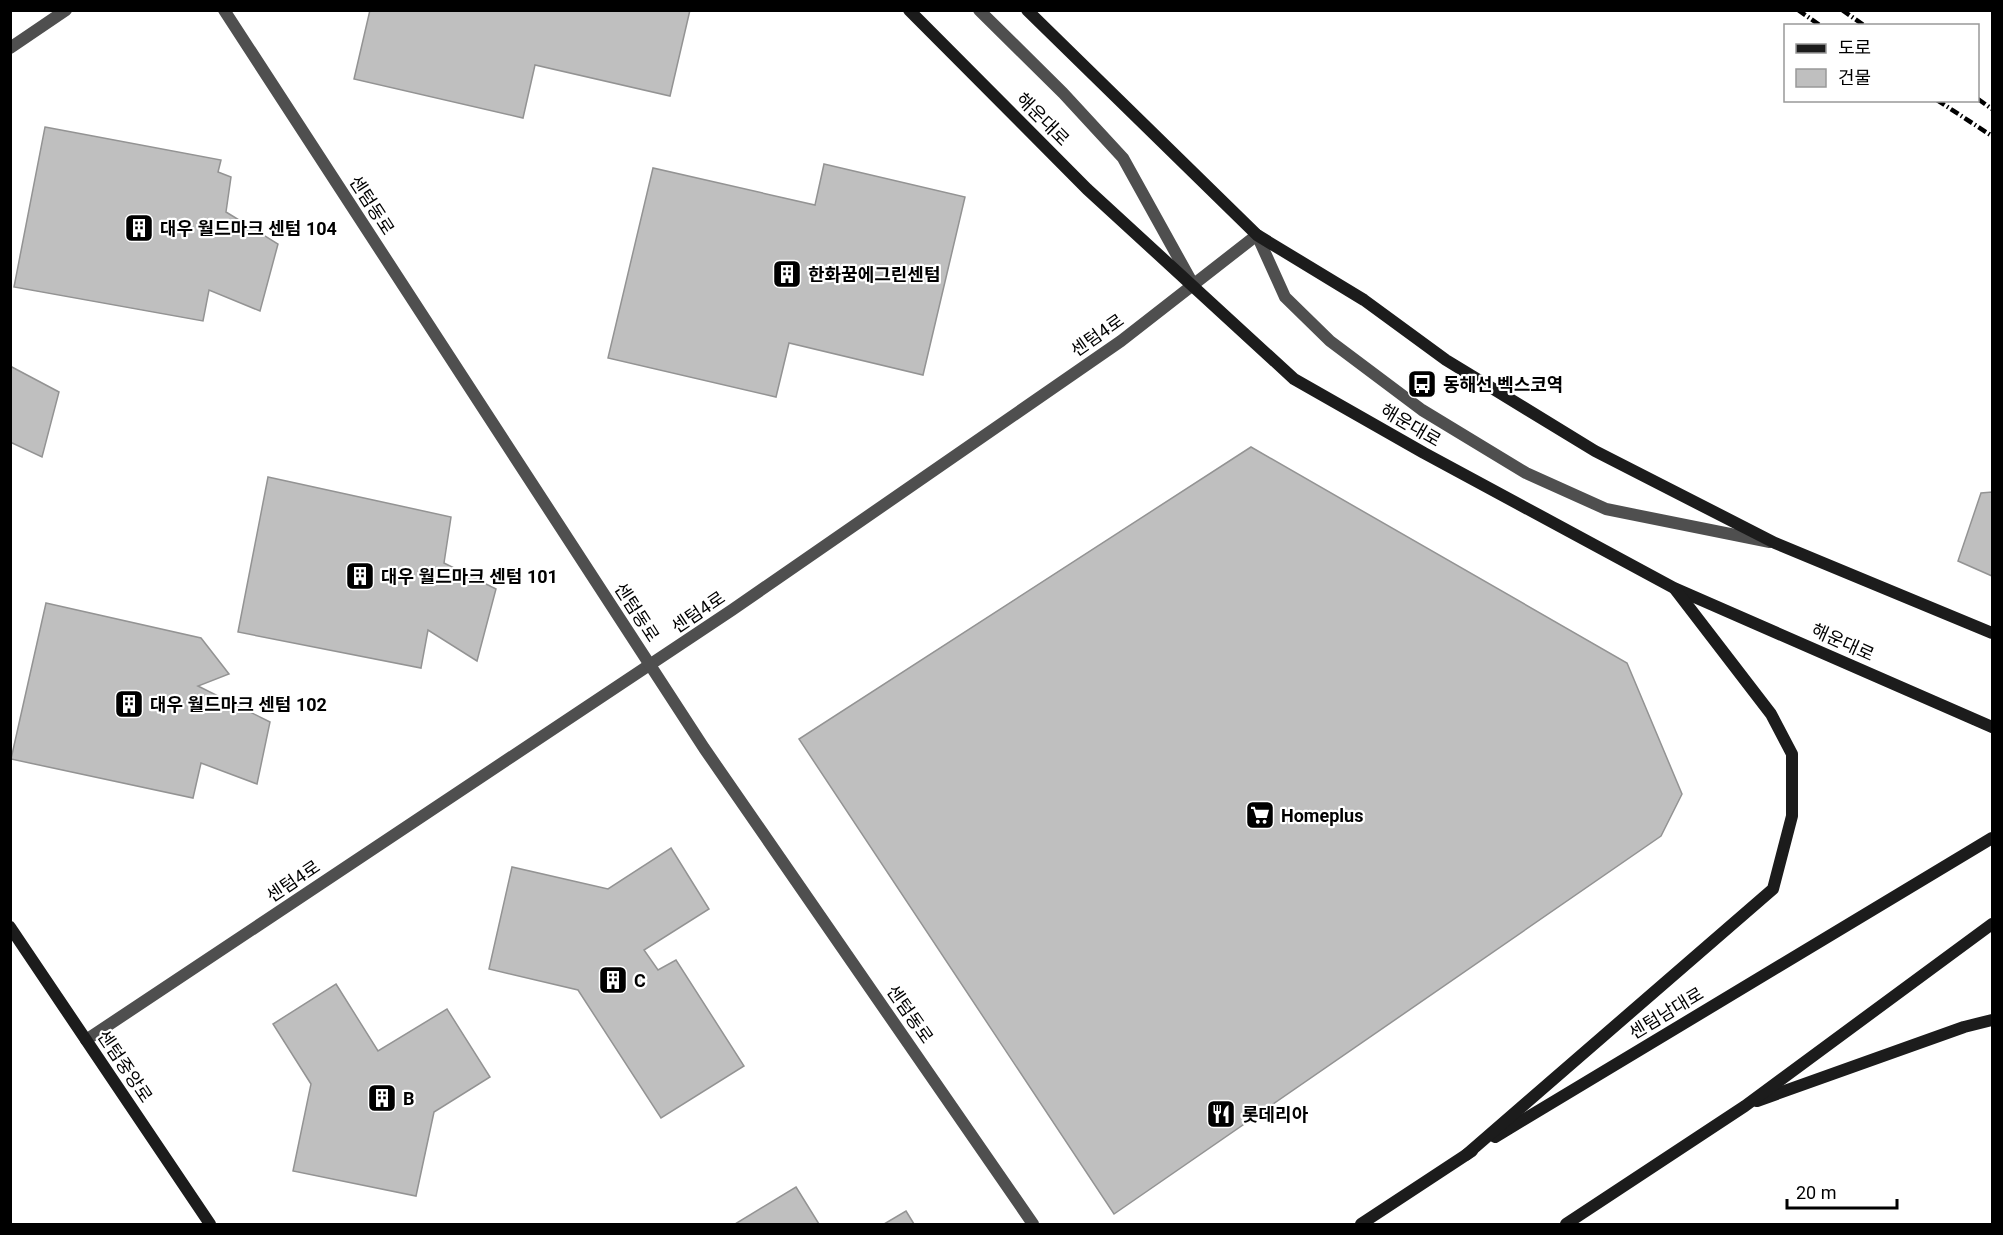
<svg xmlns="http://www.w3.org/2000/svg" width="2003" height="1235" viewBox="0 0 2003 1235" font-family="Roboto,'Noto Sans KR',sans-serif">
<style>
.building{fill:#bfbfbf;stroke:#939393;stroke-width:1.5}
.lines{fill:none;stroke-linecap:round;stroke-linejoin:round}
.service{stroke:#4f4f4f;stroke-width:12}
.minor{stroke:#4f4f4f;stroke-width:12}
.tertiary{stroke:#4f4f4f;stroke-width:12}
.secondary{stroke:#1c1c1c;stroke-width:12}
.rail{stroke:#000;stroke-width:4.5;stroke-dasharray:9 3 1.5 3;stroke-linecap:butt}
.labels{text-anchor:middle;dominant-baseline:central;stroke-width:4.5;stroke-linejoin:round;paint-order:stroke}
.street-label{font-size:18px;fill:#000;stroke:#fff}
.poi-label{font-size:18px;font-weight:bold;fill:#000;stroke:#fff;text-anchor:start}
</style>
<rect width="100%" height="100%" fill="#fff"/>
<g class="building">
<path d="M370 10H690L670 96 535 65 523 118 354 79Z"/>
<path d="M45 127 221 160 218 172 231 177 226 212 278 244 260 311 209 290 203 321 14 287Z"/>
<path d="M824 164 965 197 923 375 789 343 776 397 608 358 653 168 815 205Z"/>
<path d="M10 366 59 392 42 457 10 442Z"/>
<path d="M1251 447 1627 663 1682 794 1661 836 1114 1214 799 739Z"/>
<path d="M268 477 451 517 444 563 496 589 477 661 428 630 421 668 238 632Z"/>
<path d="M1992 492V576L1958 561 1981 493Z"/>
<path d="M46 603 201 638 229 674 198 686 270 722 257 784 201 763 193 798 11 759Z"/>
<path d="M671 848 709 909 644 950 658 970 676 960 744 1066 661 1118 578 990 489 969 512 867 608 889Z"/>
<path d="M336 984 378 1051 447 1009 490 1077 434 1112 416 1196 293 1171 311 1084 273 1024Z"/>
<path d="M796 1187 819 1224H735Z"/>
<path d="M906 1211 914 1224H884Z"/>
</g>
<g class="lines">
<g class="service">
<path d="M979 10 1063 93 1123 158 1194 286"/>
<path d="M1257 235 1285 297 1330 341 1422 410 1526 473 1606 509 1770 542"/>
</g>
<g class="minor">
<path d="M10 48 66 10"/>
<path d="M86 1040 732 610 1121 341 1257 235"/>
</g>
<path class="tertiary" d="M224 10 704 748 1033 1224"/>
<g class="secondary">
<path d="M909 10 1087 189 1294 379 1424 453 1674 588 1992 727"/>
<path d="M1027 10 1257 235 1364 300 1446 360 1595 451 1775 543 1992 633"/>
<path d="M10 927 210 1224"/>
<path d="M1757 1101 1964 1027 1992 1020"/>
<path d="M1495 1137 1992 838"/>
<path d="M1466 1155 1773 889 1792 816V754L1771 714 1675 589"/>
<path d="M1361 1224 1472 1151"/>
<path d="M1566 1224 1745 1106 1992 924"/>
</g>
<g class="rail">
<path d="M1798 10 1821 26"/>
<path d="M1842 10 1865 26"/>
<path d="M1978 99 1992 109"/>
<path d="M1937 100 1992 136"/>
</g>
</g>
<defs>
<g id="building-square" transform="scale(1.5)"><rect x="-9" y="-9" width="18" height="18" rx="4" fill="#000" stroke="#fff"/><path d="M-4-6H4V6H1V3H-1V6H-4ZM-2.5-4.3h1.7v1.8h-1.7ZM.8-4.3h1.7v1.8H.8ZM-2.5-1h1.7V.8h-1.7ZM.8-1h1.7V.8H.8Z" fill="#fff"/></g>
<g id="bus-square" transform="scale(1.5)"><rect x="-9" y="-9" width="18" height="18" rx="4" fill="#000" stroke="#fff"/><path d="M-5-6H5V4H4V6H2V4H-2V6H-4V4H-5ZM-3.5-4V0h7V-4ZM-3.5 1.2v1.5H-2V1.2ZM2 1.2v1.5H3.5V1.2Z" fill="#fff"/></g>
<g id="supermarket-square" transform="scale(1.5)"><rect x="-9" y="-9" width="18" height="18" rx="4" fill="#000" stroke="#fff"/><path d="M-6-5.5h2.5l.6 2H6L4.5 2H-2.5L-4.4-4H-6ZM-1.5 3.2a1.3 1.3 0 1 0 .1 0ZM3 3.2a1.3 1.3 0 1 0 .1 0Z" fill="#fff"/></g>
<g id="restaurant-square" transform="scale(1.5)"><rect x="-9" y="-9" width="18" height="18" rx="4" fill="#000" stroke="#fff"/><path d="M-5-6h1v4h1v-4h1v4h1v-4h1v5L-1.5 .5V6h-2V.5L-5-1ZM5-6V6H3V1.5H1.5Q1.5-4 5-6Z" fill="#fff"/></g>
</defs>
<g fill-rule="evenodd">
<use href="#building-square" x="139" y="228"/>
<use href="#building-square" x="787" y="274"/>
<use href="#bus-square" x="1422" y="384"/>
<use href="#building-square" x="360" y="576"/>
<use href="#building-square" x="129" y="704"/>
<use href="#supermarket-square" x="1260" y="815"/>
<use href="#building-square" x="613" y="980"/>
<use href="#building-square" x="382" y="1098"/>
<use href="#restaurant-square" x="1221" y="1114"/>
</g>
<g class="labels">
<g class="street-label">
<text transform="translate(1043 119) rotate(45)">해운대로</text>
<text transform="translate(372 205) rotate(57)">센텀동로</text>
<text transform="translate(1097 335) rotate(-35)">센텀4로</text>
<text transform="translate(1411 425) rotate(30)">해운대로</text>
<text transform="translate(637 612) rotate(57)">센텀동로</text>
<text transform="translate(698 612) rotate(-34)">센텀4로</text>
<text transform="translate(1843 642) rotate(24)">해운대로</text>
<text transform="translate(293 881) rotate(-34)">센텀4로</text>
<text transform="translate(1666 1013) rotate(-31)">센텀남대로</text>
<text transform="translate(910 1014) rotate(55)">센텀동로</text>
<text transform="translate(125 1066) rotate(56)">센텀중앙로</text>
</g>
<g class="poi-label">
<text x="160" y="228">대우 월드마크 센텀 104</text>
<text x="808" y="274">한화꿈에그린센텀</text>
<text x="1443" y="384">동해선 벡스코역</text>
<text x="381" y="576">대우 월드마크 센텀 101</text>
<text x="150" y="704">대우 월드마크 센텀 102</text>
<text x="1281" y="815">Homeplus</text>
<text x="634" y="980">C</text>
<text x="403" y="1098">B</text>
<text x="1242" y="1114">롯데리아</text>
</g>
</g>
<rect width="2003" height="1235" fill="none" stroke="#000000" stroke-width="24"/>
<rect x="1784" y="24" width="195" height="78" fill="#ffffff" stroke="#999999" stroke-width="1.5"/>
<rect x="1796" y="44" width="30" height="9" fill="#1c1c1c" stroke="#999999" stroke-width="1.5"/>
<text x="1838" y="54" font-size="18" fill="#000000">도로</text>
<rect x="1796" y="69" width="30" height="18" fill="#bfbfbf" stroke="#999999" stroke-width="1.5"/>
<text x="1838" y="84" font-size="18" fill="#000000">건물</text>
<path d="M1787 1199v9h110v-9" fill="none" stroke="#000000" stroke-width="3"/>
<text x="1796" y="1199" font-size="18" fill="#000000" stroke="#ffffff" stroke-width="4.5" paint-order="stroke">20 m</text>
</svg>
